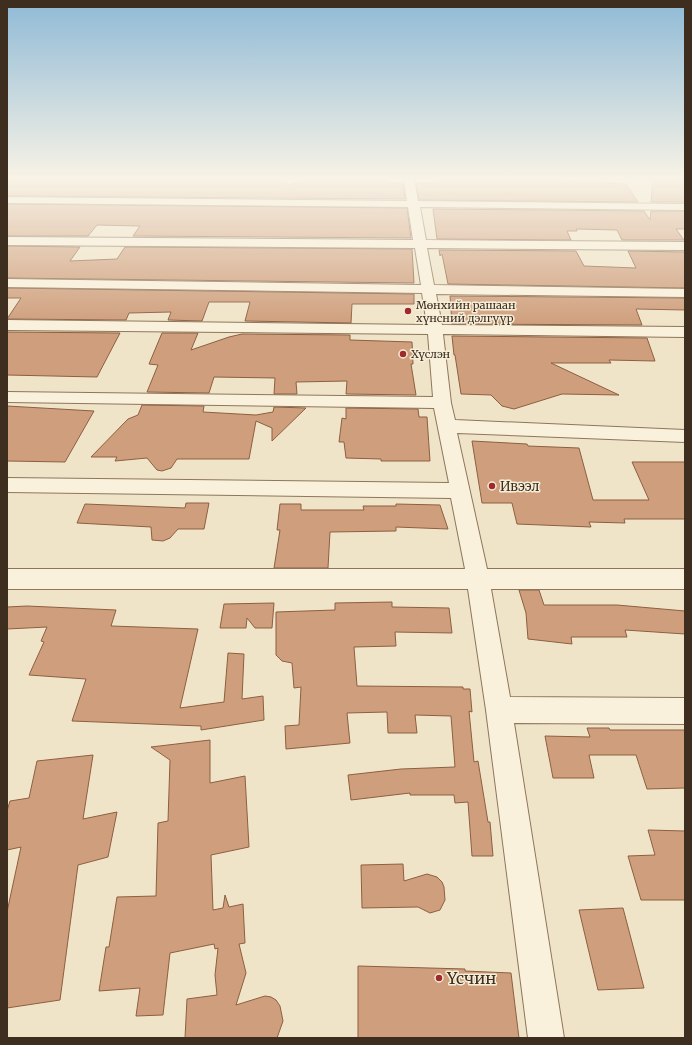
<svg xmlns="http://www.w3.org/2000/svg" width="692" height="1045" viewBox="0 0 692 1045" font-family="Merriweather,serif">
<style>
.building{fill:#cf9f7d;stroke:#8d5f41}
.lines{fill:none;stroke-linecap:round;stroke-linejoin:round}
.street-casing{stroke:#8d765c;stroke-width:2}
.street{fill:#faf1dc;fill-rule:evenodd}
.poi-dot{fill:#9e2a2b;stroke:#f7eed8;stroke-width:1.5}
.labels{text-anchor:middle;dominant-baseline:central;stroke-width:3;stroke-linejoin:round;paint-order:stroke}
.far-poi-label{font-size:11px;fill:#3d2e20;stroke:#f7eed8;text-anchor:start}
.poi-label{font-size:13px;fill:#3d2e20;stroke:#f7eed8;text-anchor:start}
.near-poi-label{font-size:16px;fill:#3d2e20;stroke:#f7eed8;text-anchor:start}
</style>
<rect width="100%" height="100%" fill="#f0e4c8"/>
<g class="building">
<path d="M7 179 138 180 286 179 288 185 306 180 325 179H385L387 183H403L405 199 7 196Z"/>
<path d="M432 179H561L562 181 626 184 638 202 419 200 416 183H434Z"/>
<path d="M653 179H685V202H651Z"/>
<path d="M7 204 407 208 411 238 133 236 140 226 97 225 88 236H7Z"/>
<path d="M433 209 644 211 650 220 651 211H685V229H676L684 240H622L617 230 576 229 577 231H567L571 240 437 239Z"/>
<path d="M7 246 80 247 70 261 117 259 125 247 412 249 414 283 7 278Z"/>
<path d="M439 250 576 251 584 266 636 268 628 251 685 252V288L448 284 442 254 440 256Z"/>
<path d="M7 288 414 294V304H352L351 323 245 321 250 302H209L202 321 168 320 171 312 129 313 126 320 7 319 21 298H7Z"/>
<path d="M450 296 685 298V310L636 309 642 325 452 324Z"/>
<path d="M7 332 120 333 97 377 7 375Z"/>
<path d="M162 333H198L191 350 229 337 242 334 350 335V340L412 342 413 364H411L416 395 346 394 347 381 296 382 297 394H274L275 378 214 377 209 393 147 392 158 365 149 364Z"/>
<path d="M452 336 647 338 655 361 609 360 611 363H551L619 395 562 394 514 409 502 406 491 395 461 394 455 355H454Z"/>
<path d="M142 405 204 406 203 412 256 415 273 412 274 407 306 408 272 441V428L256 421 249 459H177L171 468 162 471 157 470 147 458 115 461 117 457H91L128 419 138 415Z"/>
<path d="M7 406 94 411 65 462 7 461Z"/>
<path d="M346 408 418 409 419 417H427L430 461H381V459L346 458 344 442H339L342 418 346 419Z"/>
<path d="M472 441 527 444 528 446 579 448 593 500H649L632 462H685V519H624L625 523 589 522 591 527 517 524 512 503H482Z"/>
<path d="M186 503H209L204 529H178L170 538 163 541 152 540 151 527 77 523 85 504 185 508Z"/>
<path d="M280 504H301V510H364L363 506H396V504L440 505 448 529 396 527V531L330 532 328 568H274L280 530H277Z"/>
<path d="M519 590H539L544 605H617L685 611V634L625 630 627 637H571L572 644 528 639 526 613Z"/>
<path d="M392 602V607L449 608 452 633 395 632 396 646 354 647 357 686 463 687V689H470L472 712 469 711 474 762 478 761 488 822H490L493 856H472L468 802 455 803 454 795H410V793L351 800 348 775 401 769 455 767 451 716 415 715 417 733H388L387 712 347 713 350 743 286 749 285 726 299 725 301 687 294 688 292 663 282 661 276 655V612L335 610V603Z"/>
<path d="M274 603 272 628H255L247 618 246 628H220L224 604Z"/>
<path d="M27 606 116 610 111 626 198 629 180 708 224 702 228 653 244 654 242 699 263 696 264 720 201 730V726L72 721 86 679 29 675 44 642 41 641 47 627 7 629V607Z"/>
<path d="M587 728H609L610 730H685V788L647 789 636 755H589L594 778H553L545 736 590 737Z"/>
<path d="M210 740V783L245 776 249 847 211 855 213 910 223 908 225 895 229 907 243 904 245 943 239 944 246 973 236 1005 265 996 271 997 276 1000 280 1006 283 1021 277 1038H185L187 999 217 995 215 975 218 948 215 949 214 944 170 953 163 1015 136 1016 140 988 99 991 106 947H109L117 897 156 896 158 823 168 821 170 760 151 747Z"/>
<path d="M93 755 83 819 117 812 108 857 78 865 60 1000 7 1008V912L21 847 7 850V811L10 801 29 798 37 761Z"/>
<path d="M648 830 685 831V900H641L628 856 655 855Z"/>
<path d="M403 864 404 881 427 874 437 877 442 882 444 887 445 900 440 910 430 913 418 907 362 908 361 865Z"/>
<path d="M623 908 644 988 598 990 579 910Z"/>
<path d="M358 966 465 969V971L511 973 519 1038H358Z"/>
</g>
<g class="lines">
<g class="street-casing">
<path id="street" d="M404 179H414L418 201 685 204V210L420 207 426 240 685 242V250L427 248 434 285 685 289V297L436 294 442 325 685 327V337L443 334 451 403 455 420 685 430V442L457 433 487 569H685V589H491L510 697 685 698V724L514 723 564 1038H528L486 710 468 589H7V569H465L451 498 7 492V478L449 483 434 408 7 402V392L433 397 428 334 7 330V320L427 325 422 293 7 287V279L421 285 415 248 7 245V237L413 240 408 207 7 203V197L407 201Z"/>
</g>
<use href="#street" class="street"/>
</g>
<linearGradient id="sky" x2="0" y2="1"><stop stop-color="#8fbad6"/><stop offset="0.55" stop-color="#f8f3e6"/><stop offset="1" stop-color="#f8f3e6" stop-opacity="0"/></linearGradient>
<rect width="692" height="325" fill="url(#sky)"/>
<g class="poi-dot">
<circle cx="408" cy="311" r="4"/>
<circle cx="403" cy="354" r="4"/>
<circle cx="492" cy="486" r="4"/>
<circle cx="439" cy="978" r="4"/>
</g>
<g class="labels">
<g class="far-poi-label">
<text x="416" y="305">Мөнхийн рашаан<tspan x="416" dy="13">хүнсний дэлгүүр</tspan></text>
<text x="411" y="354">Хүслэн</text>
</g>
<g class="poi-label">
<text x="500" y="486">Ивээл</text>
</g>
<g class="near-poi-label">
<text x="447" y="978">Үсчин</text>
</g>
</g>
<rect width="692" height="1045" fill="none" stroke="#3d2e20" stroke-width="16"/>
</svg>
